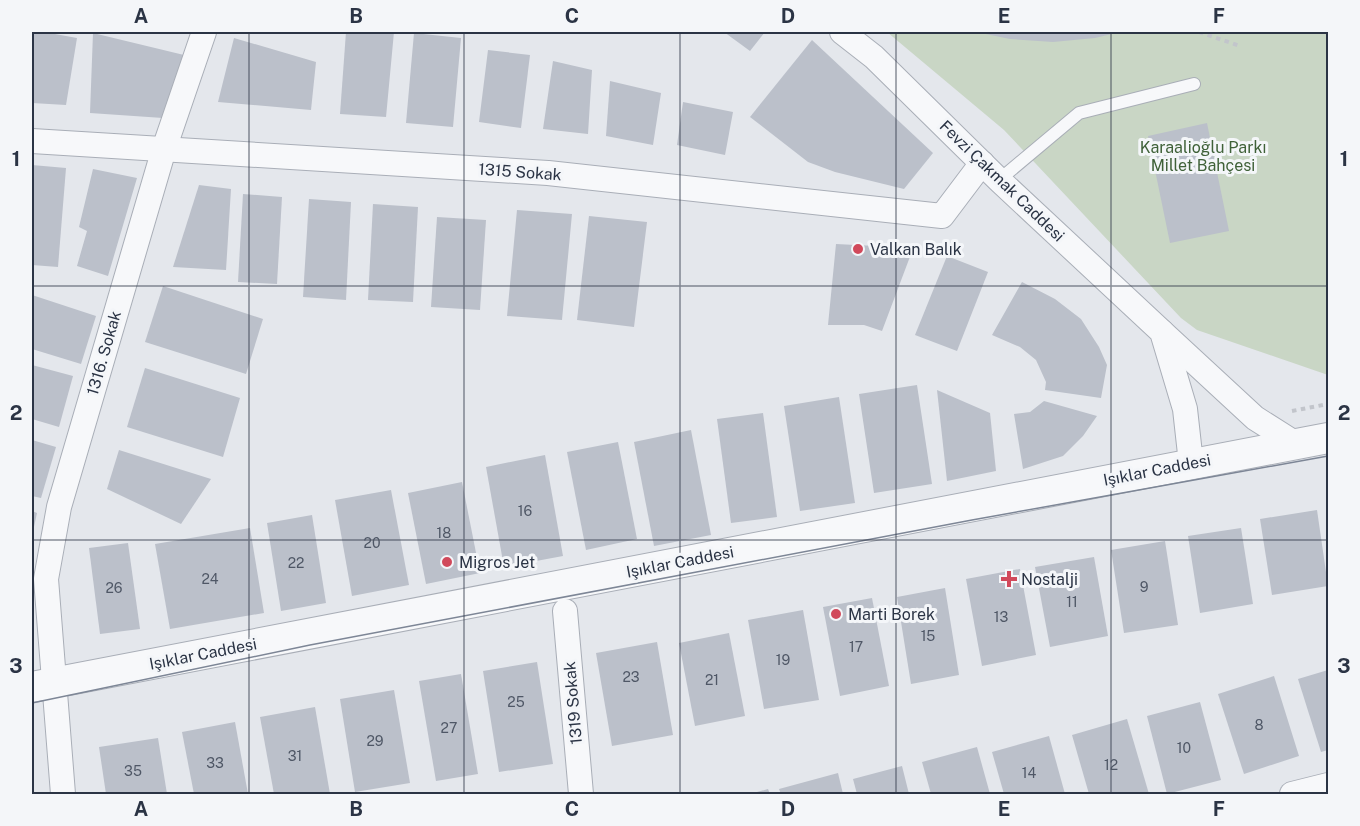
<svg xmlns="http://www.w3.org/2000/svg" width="1360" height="826" viewBox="0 0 1360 826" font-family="'Public Sans',sans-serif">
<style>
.green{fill:#c9d6c5}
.building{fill:#bbc0ca}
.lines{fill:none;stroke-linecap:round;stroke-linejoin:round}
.service-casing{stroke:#a9aeb7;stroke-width:14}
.minor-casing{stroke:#a9aeb7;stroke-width:26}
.tertiary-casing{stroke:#a9aeb7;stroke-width:32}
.path{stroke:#c2c5cb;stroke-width:4;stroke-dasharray:4.5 4.5;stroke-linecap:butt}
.service{stroke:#f7f8fa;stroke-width:12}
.minor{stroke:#f7f8fa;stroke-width:24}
.tertiary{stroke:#f7f8fa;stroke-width:30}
.tram{stroke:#7d8696;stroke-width:1.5}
.grid{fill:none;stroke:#2b3445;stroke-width:1.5;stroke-opacity:0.55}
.poi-dot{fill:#d1495b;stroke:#f4f6f9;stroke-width:2}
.labels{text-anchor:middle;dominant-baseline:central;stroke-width:6;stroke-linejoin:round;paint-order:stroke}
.number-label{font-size:14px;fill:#4f5766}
.park-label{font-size:16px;fill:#3f6138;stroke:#f4f6f9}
.street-label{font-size:16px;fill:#2b3445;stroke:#f4f6f9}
.poi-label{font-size:16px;fill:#2b3445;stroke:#f4f6f9;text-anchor:start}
.neatline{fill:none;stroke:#2b3445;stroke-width:2}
.grid-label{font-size:20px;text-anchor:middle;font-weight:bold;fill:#2b3445}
</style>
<rect width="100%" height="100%" fill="#e4e7ec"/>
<path class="green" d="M887 32H1328V375L1197 330 1181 318 1004 130Z"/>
<g class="building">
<path d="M32 32H44L77 38 66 105 32 103Z"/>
<path d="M346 32H394L386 117 340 114Z"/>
<path d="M724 32H765L750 51Z"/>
<path d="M976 32H1120L1095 38 1053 42 1010 39Z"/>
<path d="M93 33 184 55 163 118 90 113Z"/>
<path d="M414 33 461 38 453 127 406 123Z"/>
<path d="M234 38 316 62 311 110 218 102Z"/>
<path d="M812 40 933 153 904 189 835 172 808 162 750 117Z"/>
<path d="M488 50 530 55 521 128 479 122Z"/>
<path d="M553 61 592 70 588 134 543 129Z"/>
<path d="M610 81 661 93 653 145 606 136Z"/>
<path d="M683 102 733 112 725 155 677 145Z"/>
<path d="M1207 123 1229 231 1170 243 1148 136Z"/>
<path d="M32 165 66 168 58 267 32 265Z"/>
<path d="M93 169 137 178 108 276 77 266 87 231 79 227Z"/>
<path d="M199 185 231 189 226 270 173 267Z"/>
<path d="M243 194 282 197 277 284 238 282Z"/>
<path d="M309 199 351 202 346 300 303 297Z"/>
<path d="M373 204 418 207 413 302 368 300Z"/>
<path d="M517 210 572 214 562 320 507 316Z"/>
<path d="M589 216 647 222 634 327 577 320Z"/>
<path d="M437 217 486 220 480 310 431 307Z"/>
<path d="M836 244 876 246 911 254 882 331 864 325H828Z"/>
<path d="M947 256 988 272 957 351 915 335Z"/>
<path d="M1022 282 1055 299 1081 319 1099 347 1107 365 1101 398 1045 390 1046 382 1036 360 1020 347 992 335Z"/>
<path d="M163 286 263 319 246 374 145 342Z"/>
<path d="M32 295 96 316 81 364 32 349Z"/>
<path d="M32 365 73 376 59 427 32 419Z"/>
<path d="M145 368 240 398 223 457 127 427Z"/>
<path d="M917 385 932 484 874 493 859 394Z"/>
<path d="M937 390 990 413 996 471 947 481Z"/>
<path d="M839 397 855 503 800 511 784 406Z"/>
<path d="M1044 401 1097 416 1083 436 1063 456 1023 469 1014 414 1030 412Z"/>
<path d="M763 413 777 517 731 523 717 419Z"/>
<path d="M691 430 711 535 654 546 634 442Z"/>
<path d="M32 440 56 447 41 498 32 496Z"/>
<path d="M618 442 637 539 586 550 567 452Z"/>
<path d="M119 450 211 479 181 524 107 489Z"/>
<path d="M545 455 563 556 504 567 486 467Z"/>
<path d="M462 482 480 573 426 584 408 493Z"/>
<path d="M391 490 409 585 352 596 335 500Z"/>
<path d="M1317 510 1328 586 1272 595 1260 519Z"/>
<path d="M32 511 37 513 32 536Z"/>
<path d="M312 515 326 603 281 611 267 523Z"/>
<path d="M250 528 264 613 170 629 155 544Z"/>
<path d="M1241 528 1253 604 1200 613 1188 536Z"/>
<path d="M1165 541 1178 625 1124 633 1111 550Z"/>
<path d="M128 543 140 629 100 634 89 548Z"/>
<path d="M1094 557 1108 636 1050 647 1035 567Z"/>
<path d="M1020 569 1036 655 982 666 966 579Z"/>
<path d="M945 588 959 675 911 684 897 597Z"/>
<path d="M872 598 889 686 840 696 823 607Z"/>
<path d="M803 610 819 700 764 709 748 620Z"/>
<path d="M729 633 745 716 695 726 679 643Z"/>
<path d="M657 642 673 735 612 746 596 653Z"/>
<path d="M537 662 553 764 499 772 483 671Z"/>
<path d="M1328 670V750L1321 752 1298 679Z"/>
<path d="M461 674 478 774 436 781 419 681Z"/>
<path d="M1274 676 1299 756 1244 774 1218 694Z"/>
<path d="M394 690 410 783 355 792 340 699Z"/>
<path d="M1200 702 1221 780 1167 794 1147 716Z"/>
<path d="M315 707 330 794H274L260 717Z"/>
<path d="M1127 719 1149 794H1089L1072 735Z"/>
<path d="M235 722 248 794H194L182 732Z"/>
<path d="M1049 736 1065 794H1004L992 752Z"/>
<path d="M158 738 167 794H106L99 747Z"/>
<path d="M977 747 990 794H931L922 762Z"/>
<path d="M902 766 909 794H857L853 779Z"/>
<path d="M838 773 843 794H781L779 789Z"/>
<path d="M768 789 770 794H750Z"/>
</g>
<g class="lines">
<g class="service-casing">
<path id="service" d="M999 180 1079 113 1194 84"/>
</g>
<g class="minor-casing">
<g id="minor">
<path d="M842 32 874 57 999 180 1162 332 1185 409 1191 463"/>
<path d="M32 141 548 173 942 216 982 163"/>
<path d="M1162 332 1255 418 1296 444"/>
<path d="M565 611 581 794"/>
<path d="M63 794 46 579 59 507 164 149 204 32"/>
<path d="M1292 794 1328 785"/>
</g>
</g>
<g class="tertiary-casing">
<path id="tertiary" d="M32 687 1328 438"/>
</g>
<g class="path">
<path d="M1199 32 1240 46"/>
<path d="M1292 411 1328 404"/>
</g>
<use href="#service" class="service"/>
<use href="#minor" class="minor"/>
<use href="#tertiary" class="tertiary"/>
<path class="tram" d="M32 703 310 645 972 520 1328 456"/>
</g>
<path class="grid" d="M249 32V794M464 32V794M680 32V794M896 32V794M1111 32V794M32 286H1328M32 540H1328"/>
<g class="poi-dot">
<circle cx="858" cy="249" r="6"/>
<circle cx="447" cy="562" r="6"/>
<path d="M1006 570h6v6h6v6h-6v6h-6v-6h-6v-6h6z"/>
<circle cx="836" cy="614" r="6"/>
</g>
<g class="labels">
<g class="number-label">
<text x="525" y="511">16</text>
<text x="444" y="533">18</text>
<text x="372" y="543">20</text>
<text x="296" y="563">22</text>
<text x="210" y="579">24</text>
<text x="1144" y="587">9</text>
<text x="114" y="588">26</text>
<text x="1072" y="602">11</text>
<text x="1001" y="617">13</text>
<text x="928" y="636">15</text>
<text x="856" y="647">17</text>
<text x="783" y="660">19</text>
<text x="631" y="677">23</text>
<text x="712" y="680">21</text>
<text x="516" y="702">25</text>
<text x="1259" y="725">8</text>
<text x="449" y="728">27</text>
<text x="375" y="741">29</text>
<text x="1184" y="748">10</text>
<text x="295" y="756">31</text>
<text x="215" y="763">33</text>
<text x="1111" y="765">12</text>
<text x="133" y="771">35</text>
<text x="1029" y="773">14</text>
</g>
<g class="park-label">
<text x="1203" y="147">Karaalioğlu Parkı<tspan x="1203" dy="18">Millet Bahçesi</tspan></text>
</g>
<g class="street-label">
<text transform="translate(520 172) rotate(4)">1315 Sokak</text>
<text transform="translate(1002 181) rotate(44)">Fevzi Çakmak Caddesi</text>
<text transform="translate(104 353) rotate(-74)">1316. Sokak</text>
<text transform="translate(1157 470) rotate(-11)">Işıklar Caddesi</text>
<text transform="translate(680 562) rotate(-11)">Işıklar Caddesi</text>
<text transform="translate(203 654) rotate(-11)">Işıklar Caddesi</text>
<text transform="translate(573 703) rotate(-95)">1319 Sokak</text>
</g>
<g class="poi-label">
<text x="870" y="249">Valkan Balık</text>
<text x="459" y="562">Migros Jet</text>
<text x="1021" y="579">Nostalji</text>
<text x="848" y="614">Marti Borek</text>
</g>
</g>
<rect width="1360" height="826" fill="none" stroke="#f4f6f9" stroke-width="66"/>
<rect x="33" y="33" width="1294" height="760" class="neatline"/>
<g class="grid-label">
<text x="141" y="23">A</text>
<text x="356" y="23">B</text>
<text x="572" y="23">C</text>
<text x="788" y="23">D</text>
<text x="1004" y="23">E</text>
<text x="1219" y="23">F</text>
<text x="16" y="166">1</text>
<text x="1344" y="166">1</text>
<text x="16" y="420">2</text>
<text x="1344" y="420">2</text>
<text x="16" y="673">3</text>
<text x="1344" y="673">3</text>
<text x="141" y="816">A</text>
<text x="356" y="816">B</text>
<text x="572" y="816">C</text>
<text x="788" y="816">D</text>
<text x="1004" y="816">E</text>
<text x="1219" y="816">F</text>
</g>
</svg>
